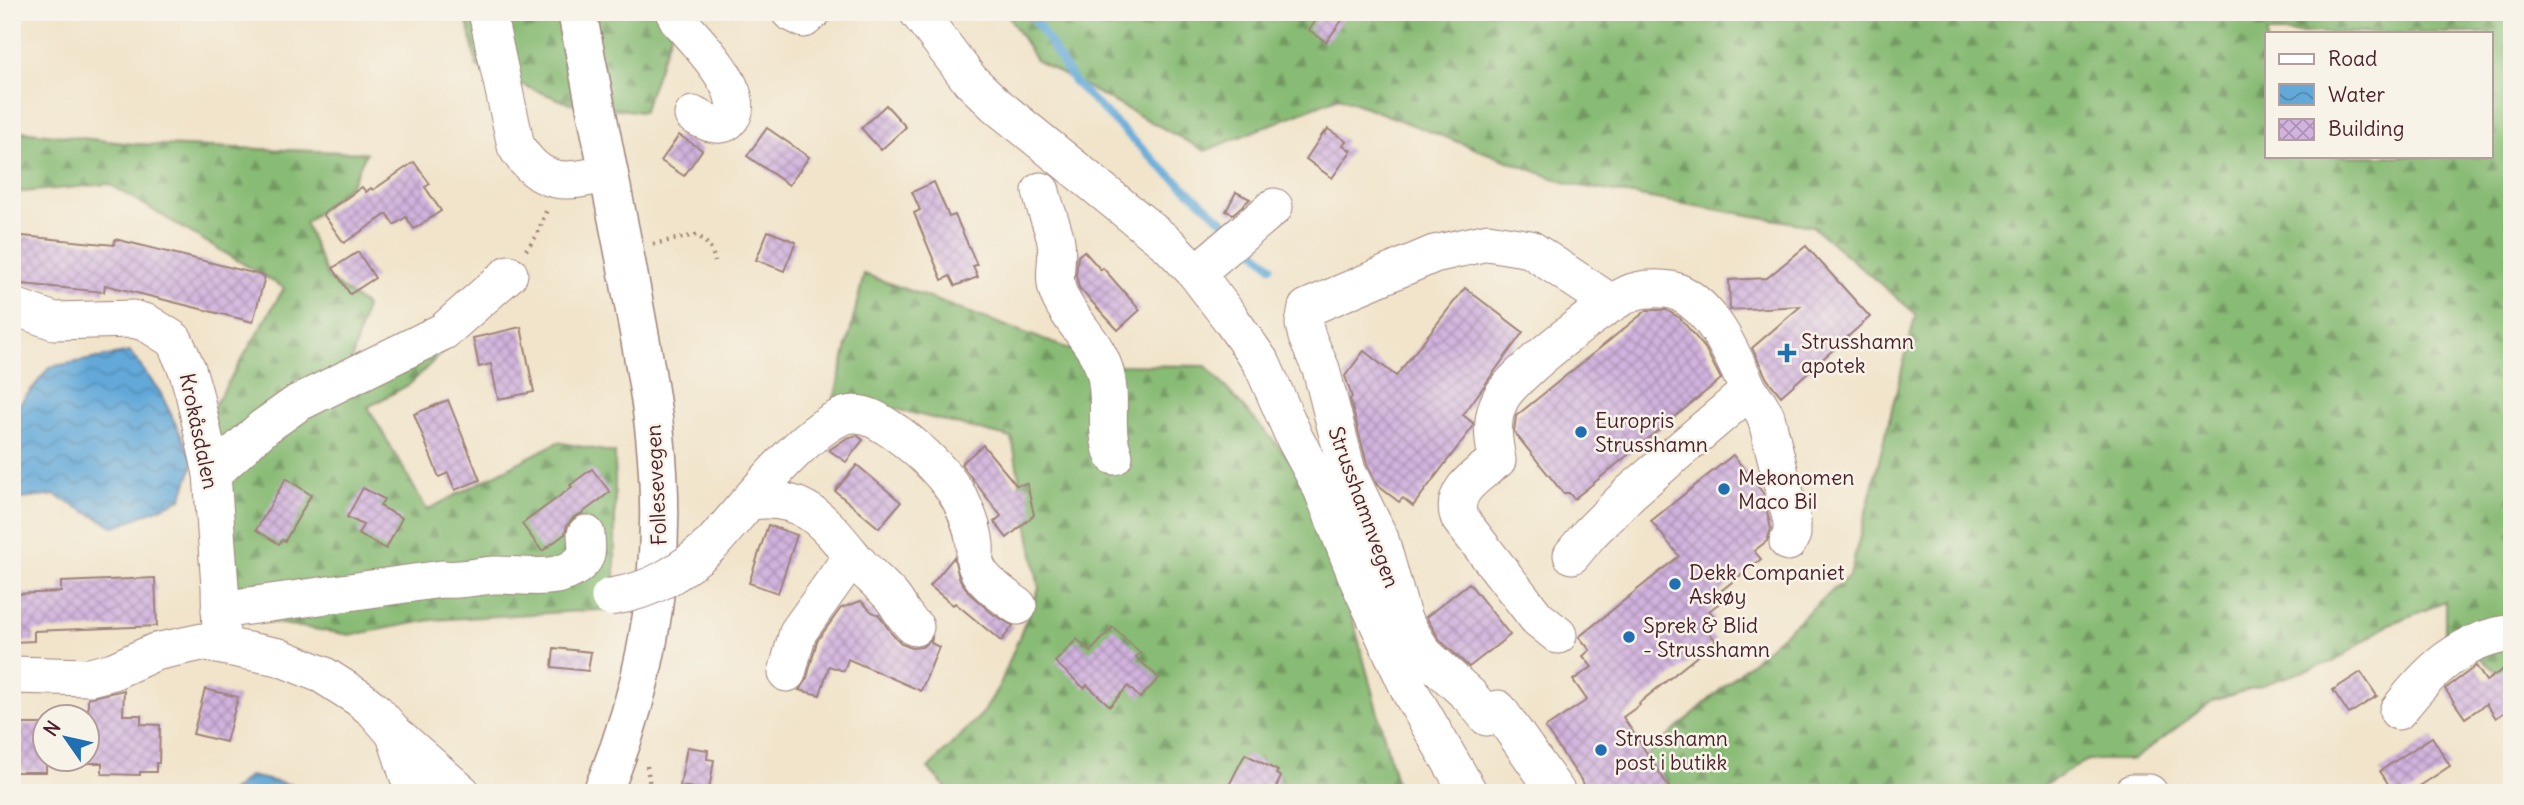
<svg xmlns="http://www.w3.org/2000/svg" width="2524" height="805" viewBox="0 0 2524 805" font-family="Delius,sans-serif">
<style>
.forest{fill:url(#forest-firs);stroke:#696d50;stroke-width:2;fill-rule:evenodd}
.water{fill:url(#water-waves);stroke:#566482;stroke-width:2}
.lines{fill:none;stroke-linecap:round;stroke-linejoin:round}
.stream{stroke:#62a9d9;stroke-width:8}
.building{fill:url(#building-cross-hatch)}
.minor-casing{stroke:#9e827a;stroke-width:39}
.major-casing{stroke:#9e827a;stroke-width:41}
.path{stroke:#9e827a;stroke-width:4.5;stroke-dasharray:2 5;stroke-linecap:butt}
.minor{stroke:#fff;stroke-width:37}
.major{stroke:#fff;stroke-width:38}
.minor-bridge-casing{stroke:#9e827a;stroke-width:39;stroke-linecap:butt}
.minor-bridge{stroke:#fff;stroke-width:37}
.poi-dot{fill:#1f6fb2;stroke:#f7f3e8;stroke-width:2.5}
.labels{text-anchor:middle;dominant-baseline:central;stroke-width:5;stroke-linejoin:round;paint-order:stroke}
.poi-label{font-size:21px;fill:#4a1f2b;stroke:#f7f3e8;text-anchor:start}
.street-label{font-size:21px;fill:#4a1f2b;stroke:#f7f3e8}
</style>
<defs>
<pattern id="forest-firs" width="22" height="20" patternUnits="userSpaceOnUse" patternTransform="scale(1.75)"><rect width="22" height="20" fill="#88bb75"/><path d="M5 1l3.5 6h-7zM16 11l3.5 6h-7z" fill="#719760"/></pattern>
<pattern id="water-waves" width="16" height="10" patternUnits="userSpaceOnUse" patternTransform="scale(1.75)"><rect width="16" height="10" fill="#62a9d9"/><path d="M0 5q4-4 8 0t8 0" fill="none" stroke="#5389b0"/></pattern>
<pattern id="building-cross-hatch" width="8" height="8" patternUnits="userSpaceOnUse" patternTransform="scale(1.75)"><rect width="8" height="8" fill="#d1b3de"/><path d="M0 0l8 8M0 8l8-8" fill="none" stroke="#ac91b4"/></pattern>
</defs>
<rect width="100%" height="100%" fill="#f7f3e8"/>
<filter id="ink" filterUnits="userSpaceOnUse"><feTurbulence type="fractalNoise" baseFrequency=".0143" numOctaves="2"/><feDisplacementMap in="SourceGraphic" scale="14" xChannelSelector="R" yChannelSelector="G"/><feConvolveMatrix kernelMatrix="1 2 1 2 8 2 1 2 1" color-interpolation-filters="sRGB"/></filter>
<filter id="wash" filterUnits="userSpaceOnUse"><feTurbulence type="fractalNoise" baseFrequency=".00686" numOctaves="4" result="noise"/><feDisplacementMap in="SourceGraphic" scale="28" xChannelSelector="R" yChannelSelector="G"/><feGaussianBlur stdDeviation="1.57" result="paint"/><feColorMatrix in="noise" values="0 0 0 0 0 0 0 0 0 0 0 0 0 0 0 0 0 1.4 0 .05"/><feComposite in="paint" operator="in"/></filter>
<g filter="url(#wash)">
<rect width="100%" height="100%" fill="#f1e4ca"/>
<g class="forest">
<path d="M465 12H679L643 112 568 103 477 67Z"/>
<path d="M1006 12H2512V676L2507 679 2445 633V602L2387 625 2335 661 2213 701 2133 760H2088L2030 793H1638L1633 767 1850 575 1916 314 1812 226 1569 184 1339 97 1205 151 1036 60ZM2267 33H2491V156H2267Z"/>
<path d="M12 130 133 144 366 153 351 184 305 223 328 278 366 306 344 389 464 331 410 384 368 407 427 510 558 442 615 453V609L431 620 351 635 237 617 206 420 284 288 109 184 12 193Z"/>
<path d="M864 274 1113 365 1206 366 1319 491 1399 793H951L928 768 984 712 1001 682 1039 588 1012 438 880 405 834 400Z"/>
</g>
<g class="water">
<path d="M130 352 160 392 194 462 181 499 115 527 54 495 12 500V413L50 367Z"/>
<path d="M249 776 307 788 308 793H230Z"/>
</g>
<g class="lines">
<g class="stream">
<path d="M1030 12 1075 83 1159 165 1232 229"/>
<path d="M1246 242 1271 266"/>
</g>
</g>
<g id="blocks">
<g class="building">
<path d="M1322 12H1348L1326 42 1309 30Z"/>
<path d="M886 105 906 127 881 150 861 128Z"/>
<path d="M767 128 809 157 789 185 747 156Z"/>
<path d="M1328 129 1346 141 1343 145 1351 151 1332 178 1306 159 1324 132 1325 134Z"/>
<path d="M679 135 702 150 684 176 661 161Z"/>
<path d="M414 162 430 184 425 187 441 211 414 229 406 217 394 225 387 214 344 243 323 214 362 187 366 192 371 188 373 190Z"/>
<path d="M934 182 949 217 955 215 977 265 973 266 978 277 955 286 950 276 942 280 914 213 920 210 912 192Z"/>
<path d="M1236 192 1250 199 1233 214 1226 211Z"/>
<path d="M768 231 796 242 784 271 756 260Z"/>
<path d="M12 235 114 245 115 239 265 276 253 322 105 285 104 292 12 283Z"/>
<path d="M1806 246 1870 317 1781 396 1767 379 1752 348 1801 306 1730 310 1729 280 1767 278Z"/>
<path d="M1084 251 1101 270 1103 268 1140 310 1118 330 1079 288 1076 275 1078 256Z"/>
<path d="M358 252 375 278 350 294 333 268Z"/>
<path d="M1465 288 1523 332 1463 415 1473 423 1472 428 1413 506 1403 498 1399 502 1377 485 1367 464 1350 399 1352 397 1345 376 1364 351 1396 376Z"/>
<path d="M1647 310H1666L1680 318 1705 348 1721 379 1574 499 1569 493H1563L1514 432 1516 416Z"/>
<path d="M521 327 534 392 498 399 491 364 479 367 473 338Z"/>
<path d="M448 400 480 480 455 490 448 473 439 477 414 414Z"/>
<path d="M857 435 863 440 846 462 829 450 847 438Z"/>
<path d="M983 445 1016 485 1027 484 1034 515 1007 538 994 522 1001 516 961 464Z"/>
<path d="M1733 455 1763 493 1771 529 1767 541 1754 551 1761 559 1717 594 1722 601 1709 611 1716 618 1705 627 1716 641 1639 703 1640 705 1623 717 1673 793H1590L1545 728 1587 700 1573 680 1592 667 1583 656 1590 650 1579 637 1679 556 1651 521Z"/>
<path d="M857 465 901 502 879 528 835 491Z"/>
<path d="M592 469 610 492 581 514 574 517 567 525 565 534 542 551 522 524 572 487 570 485Z"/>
<path d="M286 478 311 495 285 541 282 540 279 544 256 530Z"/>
<path d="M363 488 384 499 380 506 402 518 386 549 358 534 363 525 347 517Z"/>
<path d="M768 525 797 535 778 593 749 583Z"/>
<path d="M954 557 959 578 970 594 993 614 1013 626 1001 641 955 603 953 605 930 586Z"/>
<path d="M155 578 157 626 34 631V641L12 642V594L61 592V582Z"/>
<path d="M1469 583 1510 635 1469 667 1440 640 1426 617Z"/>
<path d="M861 601 872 612 879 615 892 634 902 644 911 648 922 647 932 638 931 643 939 647 921 691 848 659 844 671 829 666 820 695 799 690 807 678 817 641 841 608Z"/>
<path d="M1113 627 1140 653 1136 657 1159 678 1140 698 1128 686 1110 706 1087 685 1084 688 1055 662 1077 639 1090 652Z"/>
<path d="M554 648 591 652 588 671 552 667Z"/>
<path d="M2512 663V707L2496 718 2486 704 2465 718 2445 689 2476 666 2486 681Z"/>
<path d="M2361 672 2377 696 2349 714 2333 690Z"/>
<path d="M205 689 238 697 226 742 193 734Z"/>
<path d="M124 690 123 715H141V724L160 725 159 763H156V772H140V775L102 774V763H88V698Z"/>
<rect x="12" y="724" width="34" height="48"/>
<path d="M2432 737 2450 766 2409 793H2394L2380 771Z"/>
<path d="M687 747 708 750 707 759 714 760 709 790 680 786Z"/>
<path d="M1245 754 1278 771 1276 774 1281 777 1273 793H1225Z"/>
</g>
</g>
</g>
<g filter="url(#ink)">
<use href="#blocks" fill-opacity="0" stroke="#9e827a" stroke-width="2"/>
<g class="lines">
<g class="minor-casing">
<g id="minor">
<path d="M487 12 516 146C541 188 567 183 609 173"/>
<path d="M674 12 679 21C694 39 754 97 728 121 718 129 702 120 693 115"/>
<path d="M790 12 804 19 812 12"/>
<path d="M918 12 969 79 996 105 1169 245 1196 273 1230 318 1262 364 1295 439 1322 489 1359 582 1412 695 1469 793"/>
<path d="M1041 191C1044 207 1051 221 1055 237 1061 259 1049 276 1061 299 1073 324 1098 345 1105 372 1113 400 1103 429 1114 456"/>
<path d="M1196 273 1274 207"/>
<path d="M12 306 54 321 133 319 147 323 174 340 187 369 194 393 212 474 220 587 221 644"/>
<path d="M212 474 264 427 298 403 444 331 509 274"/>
<path d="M751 501C803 494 824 521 854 558 865 572 880 583 892 597 900 607 905 620 915 627"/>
<path d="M712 544C740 514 815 413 855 414 871 414 885 426 898 434 921 451 945 474 960 499 966 511 974 531 975 545 976 550 974 555 975 561 978 580 1003 595 1018 606"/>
<path d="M1572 555 1590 533 1631 492 1749 391 1759 404 1766 417 1792 522V534L1788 542"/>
<path d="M220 610 442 579C461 581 476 576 495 575 523 574 562 585 583 560 589 553 586 541 586 534"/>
<path d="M1558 635 1537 618 1460 519C1448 492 1479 474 1497 460 1493 438 1490 419 1501 398 1513 375 1607 301 1633 292 1645 288 1668 287 1680 293 1716 311 1733 357 1749 391"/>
<path d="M787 673 798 632 852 556"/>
<path d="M12 675 90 677 113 671 155 652 202 642 279 657 323 675 359 698 375 711 395 734 462 793"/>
<path d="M1498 709 1557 793"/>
<path d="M2398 711C2429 671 2460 640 2512 633"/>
<path d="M1487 717 1470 696 1424 654 1403 620 1380 539 1347 471 1321 369 1307 337 1304 324 1307 308 1434 254 1488 242 1530 249 1611 303"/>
<path d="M395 735 414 793"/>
<path d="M2132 793H2149"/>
</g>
</g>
<g class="major-casing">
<path id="major" d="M577 12C594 97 611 182 627 267 637 323 649 379 655 435 668 559 651 678 602 793"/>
</g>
<g class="path">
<path d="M653 244 696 235C708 242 712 249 715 262"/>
<path d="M526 250 537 235 547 209"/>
<path d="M647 766 651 793"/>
</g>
<use href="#minor" class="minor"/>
<use href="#major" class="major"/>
<g class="minor-bridge-casing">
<path id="minor-bridge" d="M610 597C653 591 681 572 712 544"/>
</g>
<use href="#minor-bridge" class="minor-bridge"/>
</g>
</g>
<g class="poi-dot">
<path d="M1783.5 342.5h7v7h7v7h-7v7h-7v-7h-7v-7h7z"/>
<circle cx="1581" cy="432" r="7"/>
<circle cx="1724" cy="489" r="7"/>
<circle cx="1675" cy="584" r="7"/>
<circle cx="1629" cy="637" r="7"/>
<circle cx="1601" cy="750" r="7"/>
</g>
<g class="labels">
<g class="poi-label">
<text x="1801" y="341">Strusshamn<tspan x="1801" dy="24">apotek</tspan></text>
<text x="1595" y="420">Europris<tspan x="1595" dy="24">Strusshamn</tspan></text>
<text x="1738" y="477">Mekonomen<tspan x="1738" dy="24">Maco Bil</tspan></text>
<text x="1689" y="572">Dekk Companiet<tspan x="1689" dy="24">Askøy</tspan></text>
<text x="1643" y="625">Sprek &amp; Blid<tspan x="1643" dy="24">- Strusshamn</tspan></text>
<text x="1615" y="738">Strusshamn<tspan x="1615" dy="24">post i butikk</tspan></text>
</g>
<g class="street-label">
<text transform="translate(199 431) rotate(78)">Krokåsdalen</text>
<text transform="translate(656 485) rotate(-93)">Follesevegen</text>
<text transform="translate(1364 507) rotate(70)">Strusshamnvegen</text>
</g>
</g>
<rect width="2524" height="805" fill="none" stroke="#f7f3e8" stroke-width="42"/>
<rect x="2265" y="32" width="228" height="126" fill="#f7f3e8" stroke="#b29e9c" stroke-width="2"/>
<rect x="2279" y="54" width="35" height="10" fill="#ffffff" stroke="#b29e9c" stroke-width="2"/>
<text x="2328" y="66" font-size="21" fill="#4a1f2b">Road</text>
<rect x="2279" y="84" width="35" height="21" fill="url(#water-waves)" stroke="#b29e9c" stroke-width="2"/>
<text x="2328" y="102" font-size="21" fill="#4a1f2b">Water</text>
<rect x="2279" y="119" width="35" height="21" fill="url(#building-cross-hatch)" stroke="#b29e9c" stroke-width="2"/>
<text x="2328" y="136" font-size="21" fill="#4a1f2b">Building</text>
<g transform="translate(66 738) rotate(304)"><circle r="33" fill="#f7f3e8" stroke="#b29e9c" stroke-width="2"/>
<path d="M0-5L12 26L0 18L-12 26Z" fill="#1f6fb2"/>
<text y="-10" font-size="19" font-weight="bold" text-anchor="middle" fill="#4a1f2b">N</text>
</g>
</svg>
